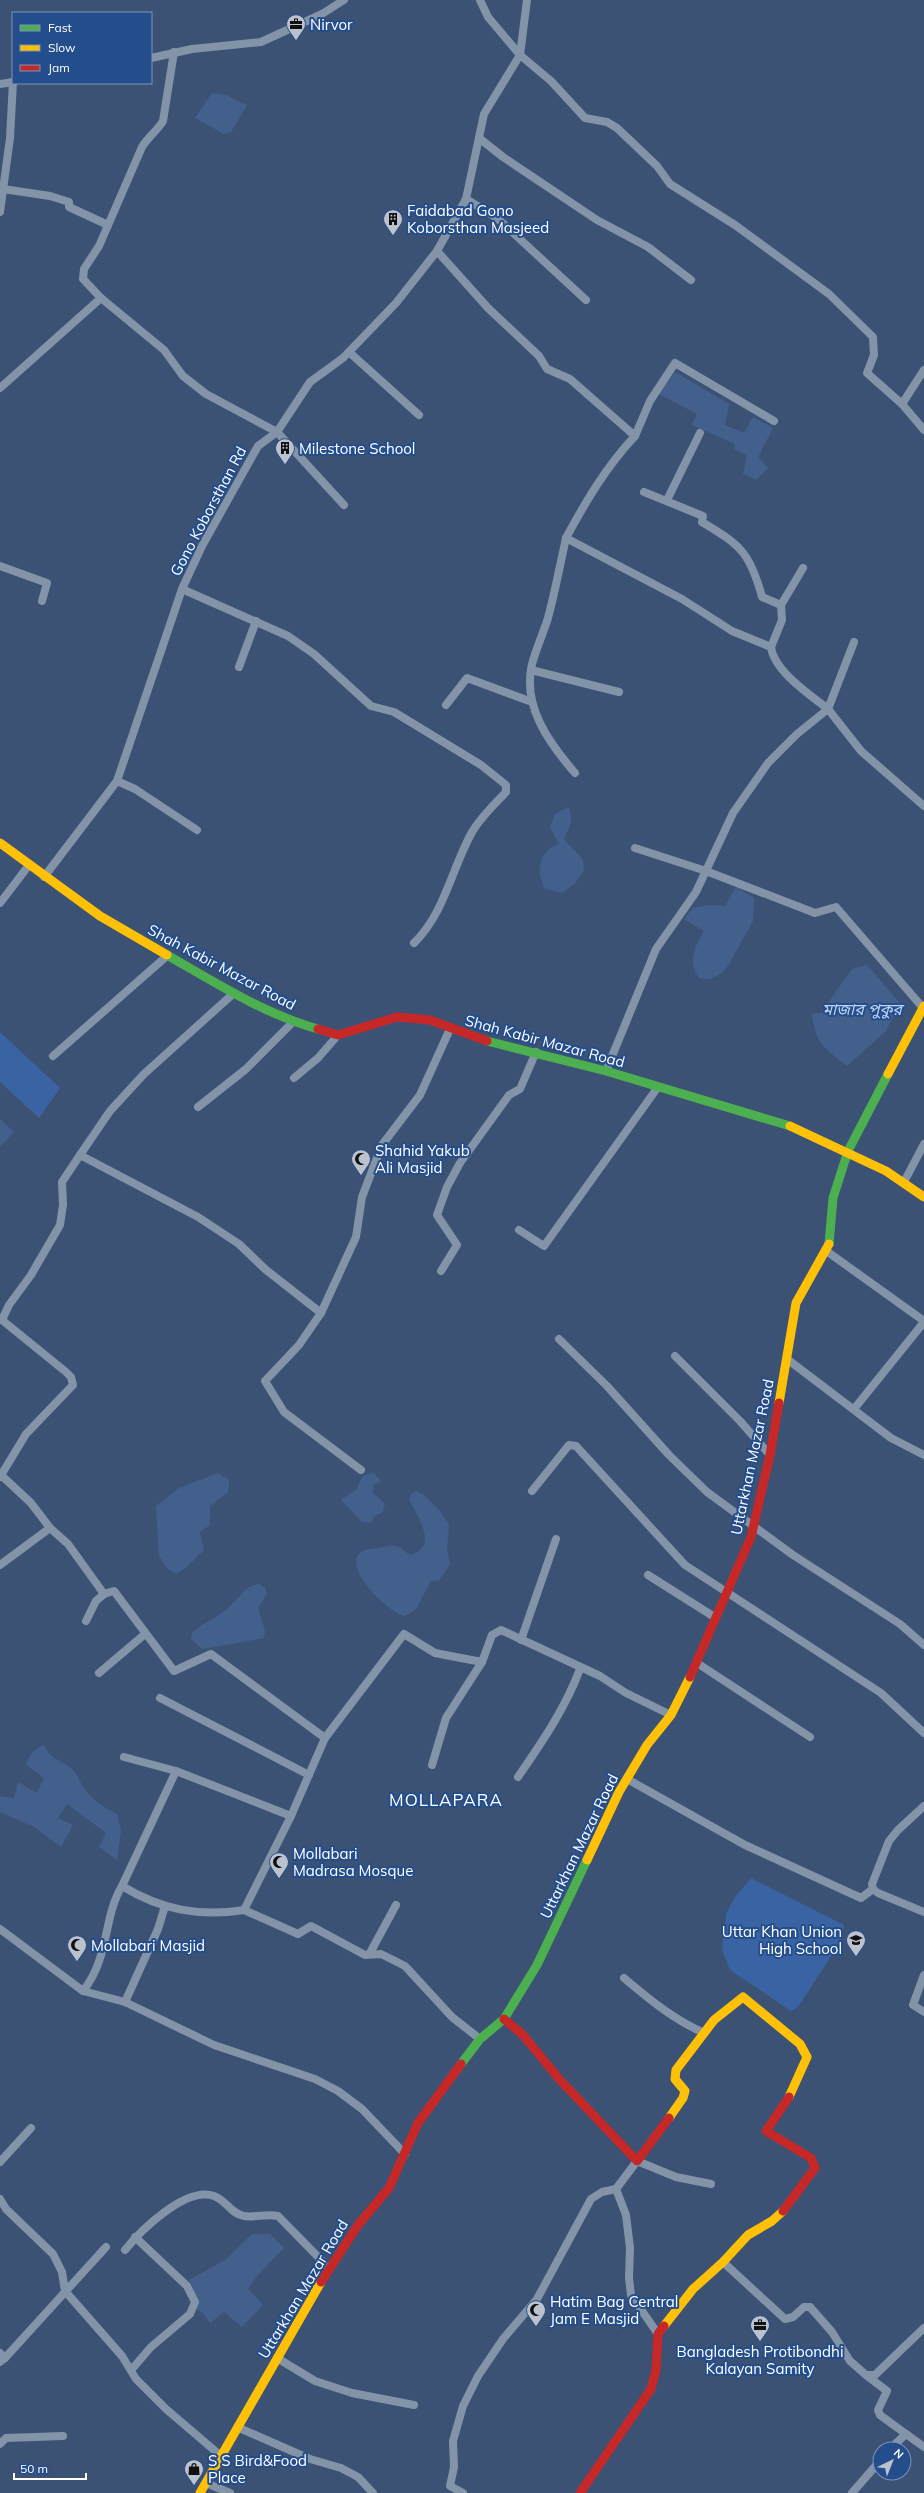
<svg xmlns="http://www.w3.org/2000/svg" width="924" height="2493" viewBox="0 0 924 2493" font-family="Mulish,'Noto Sans Bengali',sans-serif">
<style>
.green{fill:#3963a2}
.water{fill:#43608d}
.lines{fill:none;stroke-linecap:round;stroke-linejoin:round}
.street{stroke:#8393a8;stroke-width:8}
.fast{stroke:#4caf50;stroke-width:9}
.slow{stroke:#ffc107;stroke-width:9}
.jam{stroke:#c62828;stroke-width:9}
.labels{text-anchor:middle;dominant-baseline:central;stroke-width:4;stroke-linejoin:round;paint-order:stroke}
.poi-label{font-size:15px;fill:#fff;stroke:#244d8c;text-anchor:start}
.street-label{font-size:15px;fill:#fff;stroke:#244d8c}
.water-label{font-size:16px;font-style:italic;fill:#bed4f2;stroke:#244d8c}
.quarter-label{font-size:17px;letter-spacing:1px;fill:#fff;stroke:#244d8c}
</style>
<rect width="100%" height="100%" fill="#3c5274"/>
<g class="green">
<path d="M0 1032 60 1088 39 1118 0 1082Z"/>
<path d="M751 1878 844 1925 841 1941 798 2007 791 2011 730 1970 722 1950 726 1914 735 1897Z"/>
</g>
<g class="water">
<path d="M212 93 226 95 247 105 231 132 224 134 195 118Z"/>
<path d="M675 372 729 404 725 425 744 433 753 417 773 428 758 457 768 468 756 480 743 474 747 455 734 449 735 444 692 425 697 414 659 394Z"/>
<path d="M568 807C575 819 569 828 564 839L583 860 584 870 575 883 562 893 544 888C537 871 538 850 559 844L550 827 555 814Z"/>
<path d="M736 887 754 898 753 921 729 964 723 972 711 979 699 978C687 961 695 947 704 931L684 919 693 908 709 905 725 906Z"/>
<path d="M867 965 900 1003 886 1031 847 1066C824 1047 816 1045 812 1014L826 1012 828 1003 852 969Z"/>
<path d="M0 1119 14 1132 0 1147Z"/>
<path d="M373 1472 381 1481 373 1485V1493L385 1504 382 1513 374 1516 371 1523 362 1522 341 1500 356 1490 363 1476Z"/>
<path d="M218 1473 229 1480 228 1492 210 1506V1525L200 1532 204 1550 187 1567 176 1574 167 1568 159 1556 156 1506 179 1488Z"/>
<path d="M416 1491 425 1496 440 1511 449 1525 447 1549 450 1564 440 1580 431 1581 416 1609 405 1616C387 1614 324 1550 377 1548 383 1548 389 1544 395 1546 402 1547 405 1553 411 1555 440 1546 416 1515 409 1499L412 1493Z"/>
<path d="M259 1584 265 1588 267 1594 258 1608 265 1631 264 1638 202 1649 191 1639 192 1633C202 1623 217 1618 228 1608 239 1599 244 1586 259 1584Z"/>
<path d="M44 1745C50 1759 61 1760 72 1769 76 1772 79 1780 82 1785 91 1799 102 1807 117 1814L121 1831 117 1860 99 1847 106 1833 67 1804 58 1818 73 1825 61 1847 34 1827 0 1812V1796L14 1798 18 1782 37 1793 44 1778 26 1765C28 1757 36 1747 44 1745Z"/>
<path d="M252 2234H270L284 2248 256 2277 248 2289 263 2305 242 2327 224 2312 210 2323 202 2312 193 2307V2289L189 2280 225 2260Z"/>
</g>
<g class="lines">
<g class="street">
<path d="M480 0 488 17 520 55 551 81 585 118 607 122 617 128 657 166 670 184 735 225 829 294 873 337 874 355 867 373 902 404 924 430"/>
<path d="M174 52 163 121C157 131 148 137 142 147L99 246 84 269 83 279 101 298 164 350 183 376 206 394 277 432 344 505"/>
<path d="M151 58 192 49 261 42 322 14 344 0"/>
<path d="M0 84 13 82"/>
<path d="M479 138 503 157 597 220 648 247 691 280"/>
<path d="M3 189 50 196 69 202V207L108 225"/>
<path d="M466 199 497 218 586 300"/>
<path d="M0 212 10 138 13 82"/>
<path d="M437 251 488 308 539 356 547 369 570 379 635 436C606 467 586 501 566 538"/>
<path d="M349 352 419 415"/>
<path d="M0 388 101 298"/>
<path d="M902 404 924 370"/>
<path d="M635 436 650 401 675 363 774 421"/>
<path d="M644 492 703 516 702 522C740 545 750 552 762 597L781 605"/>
<path d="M667 500 700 433"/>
<path d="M0 566 47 583 42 601"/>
<path d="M182 589 288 636 314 654 371 706 394 712 481 765 506 785V792C494 805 479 819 471 834 451 871 444 914 414 943"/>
<path d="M771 647 782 620 781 605 803 568"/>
<path d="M239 667 256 621"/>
<path d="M531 670 619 692"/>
<path d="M446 705 467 678 532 702"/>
<path d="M575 773C549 743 522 706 532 664 536 649 543 634 548 618 555 592 560 565 566 538L682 599 732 631 771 647C774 671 810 695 828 709L854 642"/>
<path d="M117 781 135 789 197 830"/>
<path d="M635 848 706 871 815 913 836 907 923 1008"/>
<path d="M44 877 117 781 182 589 202 546 258 446 277 432 310 382 343 358 396 303 437 251 466 199 484 114 520 55 527 0"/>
<path d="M0 903 29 865"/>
<path d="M53 1056 168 955"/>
<path d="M606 1071 656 949 696 892 733 813 768 763 797 734 828 709 861 751 924 806"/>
<path d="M294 1078 318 1058 338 1035"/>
<path d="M198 1107 246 1069 293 1022"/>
<path d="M80 1155 110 1111 144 1074 234 993"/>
<path d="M904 1182 924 1144"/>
<path d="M519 1230 544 1246 658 1087"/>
<path d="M825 1250 924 1321"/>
<path d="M441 1271 457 1245 437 1215 447 1187 460 1163 509 1095 520 1089 536 1052"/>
<path d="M559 1339 607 1386 669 1455 707 1492 793 1555 900 1624 924 1645"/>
<path d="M675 1356 740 1421 770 1455"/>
<path d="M787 1359 891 1438 924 1455"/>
<path d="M854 1409 924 1322"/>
<path d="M361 1470 284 1412 265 1381 299 1345 321 1313 356 1237 362 1197 382 1145 420 1095 450 1029"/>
<path d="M1 1475 31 1503 50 1528 68 1544 104 1594 114 1591 174 1671 211 1654 325 1738"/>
<path d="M0 1477 26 1434 73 1385 71 1377 66 1372 2 1320 9 1305 31 1275 60 1225 63 1205 62 1182 80 1155 198 1217 239 1244 265 1269 321 1313"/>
<path d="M532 1491 569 1445 576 1446 685 1565 881 1693 924 1733"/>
<path d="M0 1565 50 1528"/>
<path d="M648 1575 716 1618"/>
<path d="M86 1621 96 1601 104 1594"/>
<path d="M521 1640 556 1539"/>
<path d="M697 1663 810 1737"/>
<path d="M99 1673 145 1634"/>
<path d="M160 1698 309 1775"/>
<path d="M124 1757 176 1771"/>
<path d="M432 1765 446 1718 482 1662"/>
<path d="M518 1777C542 1742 565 1709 580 1669"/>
<path d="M627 1779 745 1845 861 1898 873 1889"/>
<path d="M924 1806 898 1830 889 1841 872 1884 873 1889 878 1893 924 1912"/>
<path d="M122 1886 176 1771 291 1816"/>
<path d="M0 1929 83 1991 125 2002 214 2045 315 2079 338 2091 362 2109 405 2154"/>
<path d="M370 1953 396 1905"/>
<path d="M924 1975 913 2005 924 2012"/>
<path d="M624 1978C650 2000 673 2019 704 2033"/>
<path d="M83 1991C110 1957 103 1917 122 1886 161 1910 200 1917 244 1910"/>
<path d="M125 2002 158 1929 165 1906"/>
<path d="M480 2039 452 2017 405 1966 381 1954 365 1955 311 1926 298 1934 244 1910 291 1816 325 1738 404 1634 435 1653 482 1662 492 1635 501 1630 600 1676 626 1693 671 1715"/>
<path d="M0 2162 31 2128"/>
<path d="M0 2199 6 2209 53 2254 62 2272 65 2291 122 2356 136 2379 166 2409 221 2456"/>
<path d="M125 2250C141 2230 186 2186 214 2196 226 2200 231 2214 244 2216 256 2218 266 2213 278 2216L329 2268"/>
<path d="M723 2262 785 2319 793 2317 804 2307H810L832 2332 850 2361 866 2375H875L924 2328"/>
<path d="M658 2334 631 2295 629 2278 630 2248 626 2215 616 2189 637 2161 676 2177 711 2184"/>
<path d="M0 2353 5 2358 0 2362"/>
<path d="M5 2358 106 2247"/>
<path d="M277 2358 315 2381 352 2393 414 2405"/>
<path d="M132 2369 151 2347 190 2314 195 2302 187 2286 135 2237"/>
<path d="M866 2375 887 2391 878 2410 880 2415 906 2434"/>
<path d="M237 2427 310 2459 341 2468 358 2477 373 2493"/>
<path d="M0 2444 6 2438 63 2436"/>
<path d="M890 2449 906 2434 924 2447"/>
<path d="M206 2483 230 2493"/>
<path d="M463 2493 450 2486 454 2467 453 2441 463 2406 478 2376 503 2339 537 2299 591 2199 602 2192 616 2189"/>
<path d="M852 2493 880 2461"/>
</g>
<g class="fast">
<path d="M167 955C216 983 264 1014 318 1029"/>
<path d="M487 1041 606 1071 790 1126"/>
<path d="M829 1244 833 1198 848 1151 888 1074"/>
<path d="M461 2064 480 2039 504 2019 537 1965 587 1860"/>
</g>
<g class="slow">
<path d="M0 843 100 916 167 955"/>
<path d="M888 1074 924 1006"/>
<path d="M790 1126 886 1171 924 1197"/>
<path d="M779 1403 796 1303 829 1244"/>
<path d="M587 1860 619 1792 647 1745 671 1715 690 1677"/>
<path d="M669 2118 683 2098 685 2091 675 2079 676 2070 714 2020 743 1997 800 2044 807 2057 789 2097"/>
<path d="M664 2326 693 2289 723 2262 748 2235 772 2221 783 2211"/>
<path d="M200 2493 321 2282"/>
</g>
<g class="jam">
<path d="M318 1029 338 1035 397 1017 430 1020 487 1041"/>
<path d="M690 1677 751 1537 770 1455 779 1403"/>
<path d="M504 2019 523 2035 560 2080 637 2161 669 2118"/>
<path d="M783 2211 815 2168 811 2158 766 2131 789 2097"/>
<path d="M321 2282 358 2225 389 2188 418 2123 461 2064"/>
<path d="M580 2493 651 2389 656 2370 658 2334 664 2326"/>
</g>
</g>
<defs>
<g id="office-pin" transform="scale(1)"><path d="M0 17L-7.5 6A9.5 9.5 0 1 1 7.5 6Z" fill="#bbc2ce" stroke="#244d8c"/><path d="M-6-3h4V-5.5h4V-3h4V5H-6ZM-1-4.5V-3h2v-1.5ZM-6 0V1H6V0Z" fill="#111"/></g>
<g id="building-pin" transform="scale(1)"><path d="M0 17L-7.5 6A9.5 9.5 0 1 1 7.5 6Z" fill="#bbc2ce" stroke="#244d8c"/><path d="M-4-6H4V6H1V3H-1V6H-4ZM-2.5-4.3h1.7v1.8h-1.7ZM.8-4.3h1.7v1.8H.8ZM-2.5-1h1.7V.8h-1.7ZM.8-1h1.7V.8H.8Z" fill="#111"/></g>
<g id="mosque-pin" transform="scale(1)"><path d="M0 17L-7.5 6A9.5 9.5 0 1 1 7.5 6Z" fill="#bbc2ce" stroke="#244d8c"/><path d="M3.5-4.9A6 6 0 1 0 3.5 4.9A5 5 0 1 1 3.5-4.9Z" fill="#111"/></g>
<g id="school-pin" transform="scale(1)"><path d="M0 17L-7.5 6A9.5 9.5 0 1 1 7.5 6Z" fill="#bbc2ce" stroke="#244d8c"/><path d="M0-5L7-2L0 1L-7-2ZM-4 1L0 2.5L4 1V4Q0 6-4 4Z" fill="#111"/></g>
<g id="shop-pin" transform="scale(1)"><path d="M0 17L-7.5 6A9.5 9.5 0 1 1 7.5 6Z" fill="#bbc2ce" stroke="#244d8c"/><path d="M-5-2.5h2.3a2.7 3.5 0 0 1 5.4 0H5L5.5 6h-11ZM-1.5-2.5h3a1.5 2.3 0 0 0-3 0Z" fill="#111"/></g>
</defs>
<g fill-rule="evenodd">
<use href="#office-pin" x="296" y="24"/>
<use href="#building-pin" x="393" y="219"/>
<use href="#building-pin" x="285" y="448"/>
<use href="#mosque-pin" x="361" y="1159"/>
<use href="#mosque-pin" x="279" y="1862"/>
<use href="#school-pin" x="856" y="1940"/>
<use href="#mosque-pin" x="77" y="1945"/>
<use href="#mosque-pin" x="536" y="2310"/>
<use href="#office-pin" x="760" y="2325"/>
<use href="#shop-pin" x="194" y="2469"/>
</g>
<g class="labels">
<g class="poi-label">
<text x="310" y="24">Nirvor</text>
<text x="407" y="210">Faidabad Gono<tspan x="407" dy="17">Koborsthan Masjeed</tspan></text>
<text x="299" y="448">Milestone School</text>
<text x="375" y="1150">Shahid Yakub<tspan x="375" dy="17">Ali Masjid</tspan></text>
<text x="293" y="1853">Mollabari<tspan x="293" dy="17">Madrasa Mosque</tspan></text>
<text x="842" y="1931" text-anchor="end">Uttar Khan Union<tspan x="842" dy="17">High School</tspan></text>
<text x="91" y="1945">Mollabari Masjid</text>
<text x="550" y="2301">Hatim Bag Central<tspan x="550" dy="17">Jam E Masjid</tspan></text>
<text x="760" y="2351" text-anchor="middle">Bangladesh Protibondhi<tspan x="760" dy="17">Kalayan Samity</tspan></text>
<text x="208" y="2460">S S Bird&amp;Food<tspan x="208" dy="17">Place</tspan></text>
</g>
<g class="street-label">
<text transform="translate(208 511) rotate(-62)">Gono Koborsthan Rd</text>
<text transform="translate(222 967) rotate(28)">Shah Kabir Mazar Road</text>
<text transform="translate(545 1041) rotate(15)">Shah Kabir Mazar Road</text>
<text transform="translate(752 1457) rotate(-78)">Uttarkhan Mazar Road</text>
<text transform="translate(579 1846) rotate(-64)">Uttarkhan Mazar Road</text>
<text transform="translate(303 2289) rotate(-59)">Uttarkhan Mazar Road</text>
</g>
<g class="water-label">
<text x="862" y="1009">মাজার পুকুর</text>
</g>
<g class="quarter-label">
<text x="446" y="1799">MOLLAPARA</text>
</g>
</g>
<rect x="12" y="12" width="140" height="72" fill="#244d8c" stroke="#7c94ba"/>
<rect x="20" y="25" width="20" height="6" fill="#4caf50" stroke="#7c94ba"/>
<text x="48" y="32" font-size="12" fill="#ffffff">Fast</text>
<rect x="20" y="45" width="20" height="6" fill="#ffc107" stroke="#7c94ba"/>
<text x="48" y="52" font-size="12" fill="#ffffff">Slow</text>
<rect x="20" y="65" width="20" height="6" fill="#c62828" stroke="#7c94ba"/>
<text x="48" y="72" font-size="12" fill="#ffffff">Jam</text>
<g transform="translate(892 2461) rotate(43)"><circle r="19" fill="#244d8c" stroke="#7c94ba"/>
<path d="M0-3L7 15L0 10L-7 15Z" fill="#bbc2ce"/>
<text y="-6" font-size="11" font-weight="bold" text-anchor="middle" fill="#ffffff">N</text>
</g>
<path d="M14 2473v6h72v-6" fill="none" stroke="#ffffff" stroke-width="2"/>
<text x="20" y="2473" font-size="12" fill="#ffffff" stroke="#244d8c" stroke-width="3" paint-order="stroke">50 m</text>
</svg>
